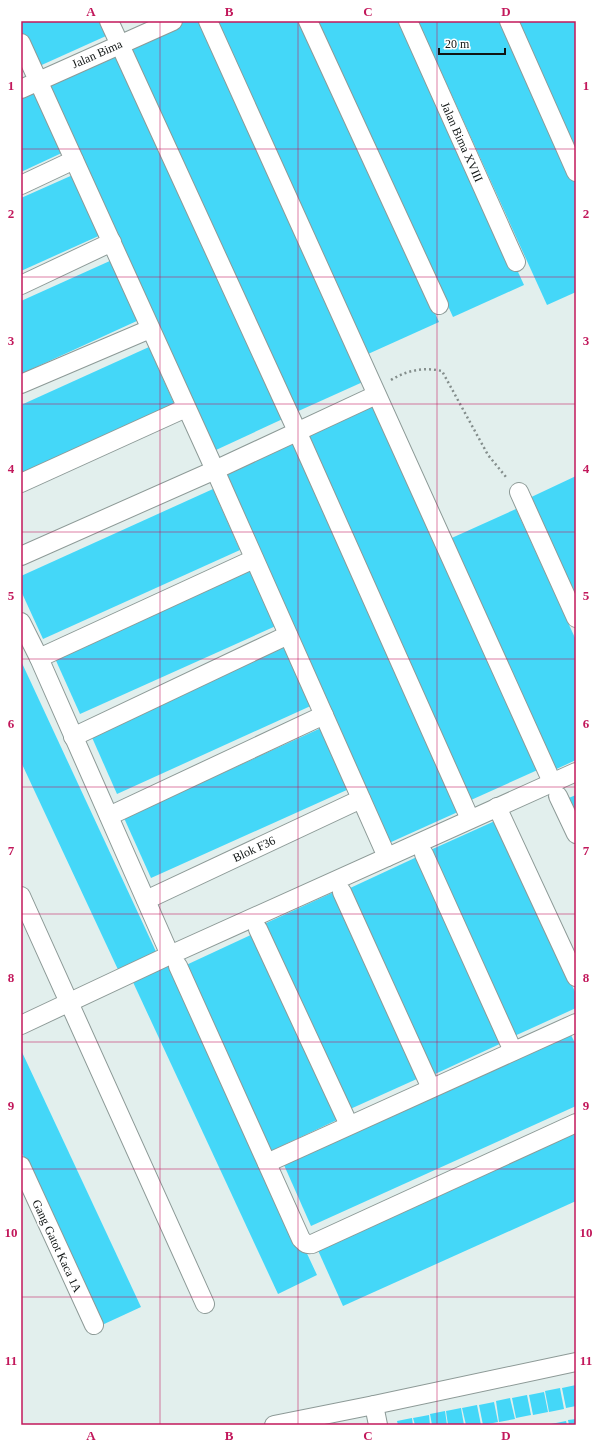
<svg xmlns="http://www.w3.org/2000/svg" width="597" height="1446" viewBox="0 0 597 1446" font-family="Georgia,serif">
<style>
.building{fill:#44d7f8}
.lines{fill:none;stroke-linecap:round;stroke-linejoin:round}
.street-casing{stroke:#8d9a97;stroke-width:20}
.path{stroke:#848e8c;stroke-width:2.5;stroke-dasharray:2 3;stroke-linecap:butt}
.street{stroke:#fff;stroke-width:18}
.grid{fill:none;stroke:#c2185b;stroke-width:1;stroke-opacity:0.55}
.labels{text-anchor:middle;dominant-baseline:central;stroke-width:4;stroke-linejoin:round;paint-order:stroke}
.street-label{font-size:12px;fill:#101514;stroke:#fff}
.neatline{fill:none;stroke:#c2185b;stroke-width:1.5}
.grid-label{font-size:13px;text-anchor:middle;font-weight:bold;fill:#c2185b}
</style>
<rect width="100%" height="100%" fill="#e2efed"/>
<g class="building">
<path d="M21 21H99L106 36 35 68 21 38Z"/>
<path d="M183 21H201L365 381 294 413 127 46Z"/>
<path d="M216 21H302L439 322 368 354Z"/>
<path d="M318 21H403L524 285 453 317Z"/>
<path d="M418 21H504L576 180V292L547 305Z"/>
<path d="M516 21H576V153Z"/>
<path d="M120 51 287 417 216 450 49 83Z"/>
<path d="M39 91 66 151 21 172V99Z"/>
<path d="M75 174 103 234 21 271V198Z"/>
<path d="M112 260 139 320 21 374V301Z"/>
<path d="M149 347 176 408 21 478V405Z"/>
<path d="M375 401 542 768 471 800 304 433Z"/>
<path d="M293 444 460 811 389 843 222 476Z"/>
<path d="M576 476V612L525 500Z"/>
<path d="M213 489 240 550 43 639 21 591V576Z"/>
<path d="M516 509 576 640V760L550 772 445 541Z"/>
<path d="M251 564 278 625 80 714 53 654Z"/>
<path d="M287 644 315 704 117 794 90 733Z"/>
<path d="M21 661 159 958 121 976 21 762Z"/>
<path d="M321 728 349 789 151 878 124 818Z"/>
<path d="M576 795V821L566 799Z"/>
<path d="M497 820 576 994V1008L510 1038 426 852Z"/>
<path d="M419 856 504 1042 433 1075 348 889Z"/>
<path d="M334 892 419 1078 348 1110 264 924Z"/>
<path d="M255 933 339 1119 269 1152 184 966Z"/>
<path d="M171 962 317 1275 278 1294 132 980Z"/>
<path d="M571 1035 576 1045V1106L311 1226 284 1165Z"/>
<path d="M21 1050 141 1307 102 1325 21 1151Z"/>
<path d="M576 1128V1201L343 1306 316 1246Z"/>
<path d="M576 1385V1406L566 1408 562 1388Z"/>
<path d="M560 1388 564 1409 549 1412 545 1391Z"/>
<path d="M544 1392 548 1412 533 1415 529 1395Z"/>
<path d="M527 1395 531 1415 516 1418 512 1398Z"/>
<path d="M510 1398 515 1419 499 1422 496 1401Z"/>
<path d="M494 1402 498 1422 483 1425 479 1405Z"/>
<path d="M477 1405 481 1425H466L462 1408Z"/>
<path d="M461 1408 464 1425H448L446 1411Z"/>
<path d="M445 1411 447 1425H432L430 1414Z"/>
<path d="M429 1415 430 1425H415L413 1418Z"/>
<path d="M412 1418 413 1425H398L397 1421Z"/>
<path d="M576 1419V1425H569L568 1420Z"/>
<path d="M566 1421 567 1425H551V1424Z"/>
</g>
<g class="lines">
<g class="street-casing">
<g id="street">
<path d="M109 21 297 431 470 819"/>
<path d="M208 21 552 782"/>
<path d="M308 21 439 305"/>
<path d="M408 21 516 262"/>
<path d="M509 21 576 172"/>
<path d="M21 43 215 470 387 857"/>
<path d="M21 89 173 21"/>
<path d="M21 185 74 160"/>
<path d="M21 285 112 242"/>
<path d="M21 384 150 329"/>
<path d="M21 483 186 408"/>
<path d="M519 492 576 618"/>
<path d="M21 556 215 470 376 395"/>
<path d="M21 622 39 658 170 955"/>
<path d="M39 658 254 559"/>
<path d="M73 737 288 635"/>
<path d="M558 796 576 834"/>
<path d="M497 807 576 977"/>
<path d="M109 816 324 715"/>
<path d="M424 854 513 1051"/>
<path d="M342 892 431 1088"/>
<path d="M21 896 205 1304"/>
<path d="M146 900 361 799"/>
<path d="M258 929 349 1125"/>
<path d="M178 966 301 1239C305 1243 306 1245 312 1244L576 1123"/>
<path d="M21 1025 170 955 576 772"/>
<path d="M267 1163 576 1023"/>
<path d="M21 1166 94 1325"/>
<path d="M274 1425 374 1405"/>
<path d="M378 1425 374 1405 576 1362"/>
</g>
</g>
<path class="path" d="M391 380C407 370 425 367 442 371L488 455 506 477"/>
<use href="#street" class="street"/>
</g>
<path class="grid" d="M160 21V1425M298 21V1425M437 21V1425M21 149H576M21 277H576M21 404H576M21 532H576M21 659H576M21 787H576M21 914H576M21 1042H576M21 1169H576M21 1297H576"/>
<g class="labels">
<g class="street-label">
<text transform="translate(97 54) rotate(-24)">Jalan Bima</text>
<text transform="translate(462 142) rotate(66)">Jalan Bima XVIII</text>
<text transform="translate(254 849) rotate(-25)">Blok F36</text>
<text transform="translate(57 1246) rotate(65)">Gang Gatot Kaca 1A</text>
</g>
</g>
<rect width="597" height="1446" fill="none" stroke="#ffffff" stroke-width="44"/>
<path d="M439 48v6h66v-6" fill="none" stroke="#101514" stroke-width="2"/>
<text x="445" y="48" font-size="12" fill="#101514" stroke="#ffffff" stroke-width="3" paint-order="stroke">20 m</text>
<rect x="22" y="22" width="553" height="1402" class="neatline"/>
<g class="grid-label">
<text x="91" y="16">A</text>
<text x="229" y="16">B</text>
<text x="368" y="16">C</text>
<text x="506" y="16">D</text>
<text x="11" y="90">1</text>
<text x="586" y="90">1</text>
<text x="11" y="218">2</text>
<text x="586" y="218">2</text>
<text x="11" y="345">3</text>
<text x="586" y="345">3</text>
<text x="11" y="473">4</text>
<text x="586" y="473">4</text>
<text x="11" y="600">5</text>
<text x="586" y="600">5</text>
<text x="11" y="728">6</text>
<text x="586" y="728">6</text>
<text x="11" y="855">7</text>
<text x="586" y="855">7</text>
<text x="11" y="982">8</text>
<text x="586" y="982">8</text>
<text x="11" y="1110">9</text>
<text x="586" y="1110">9</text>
<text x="11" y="1237">10</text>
<text x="586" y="1237">10</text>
<text x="11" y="1365">11</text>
<text x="586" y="1365">11</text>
<text x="91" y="1440">A</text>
<text x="229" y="1440">B</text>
<text x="368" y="1440">C</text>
<text x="506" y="1440">D</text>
</g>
</svg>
